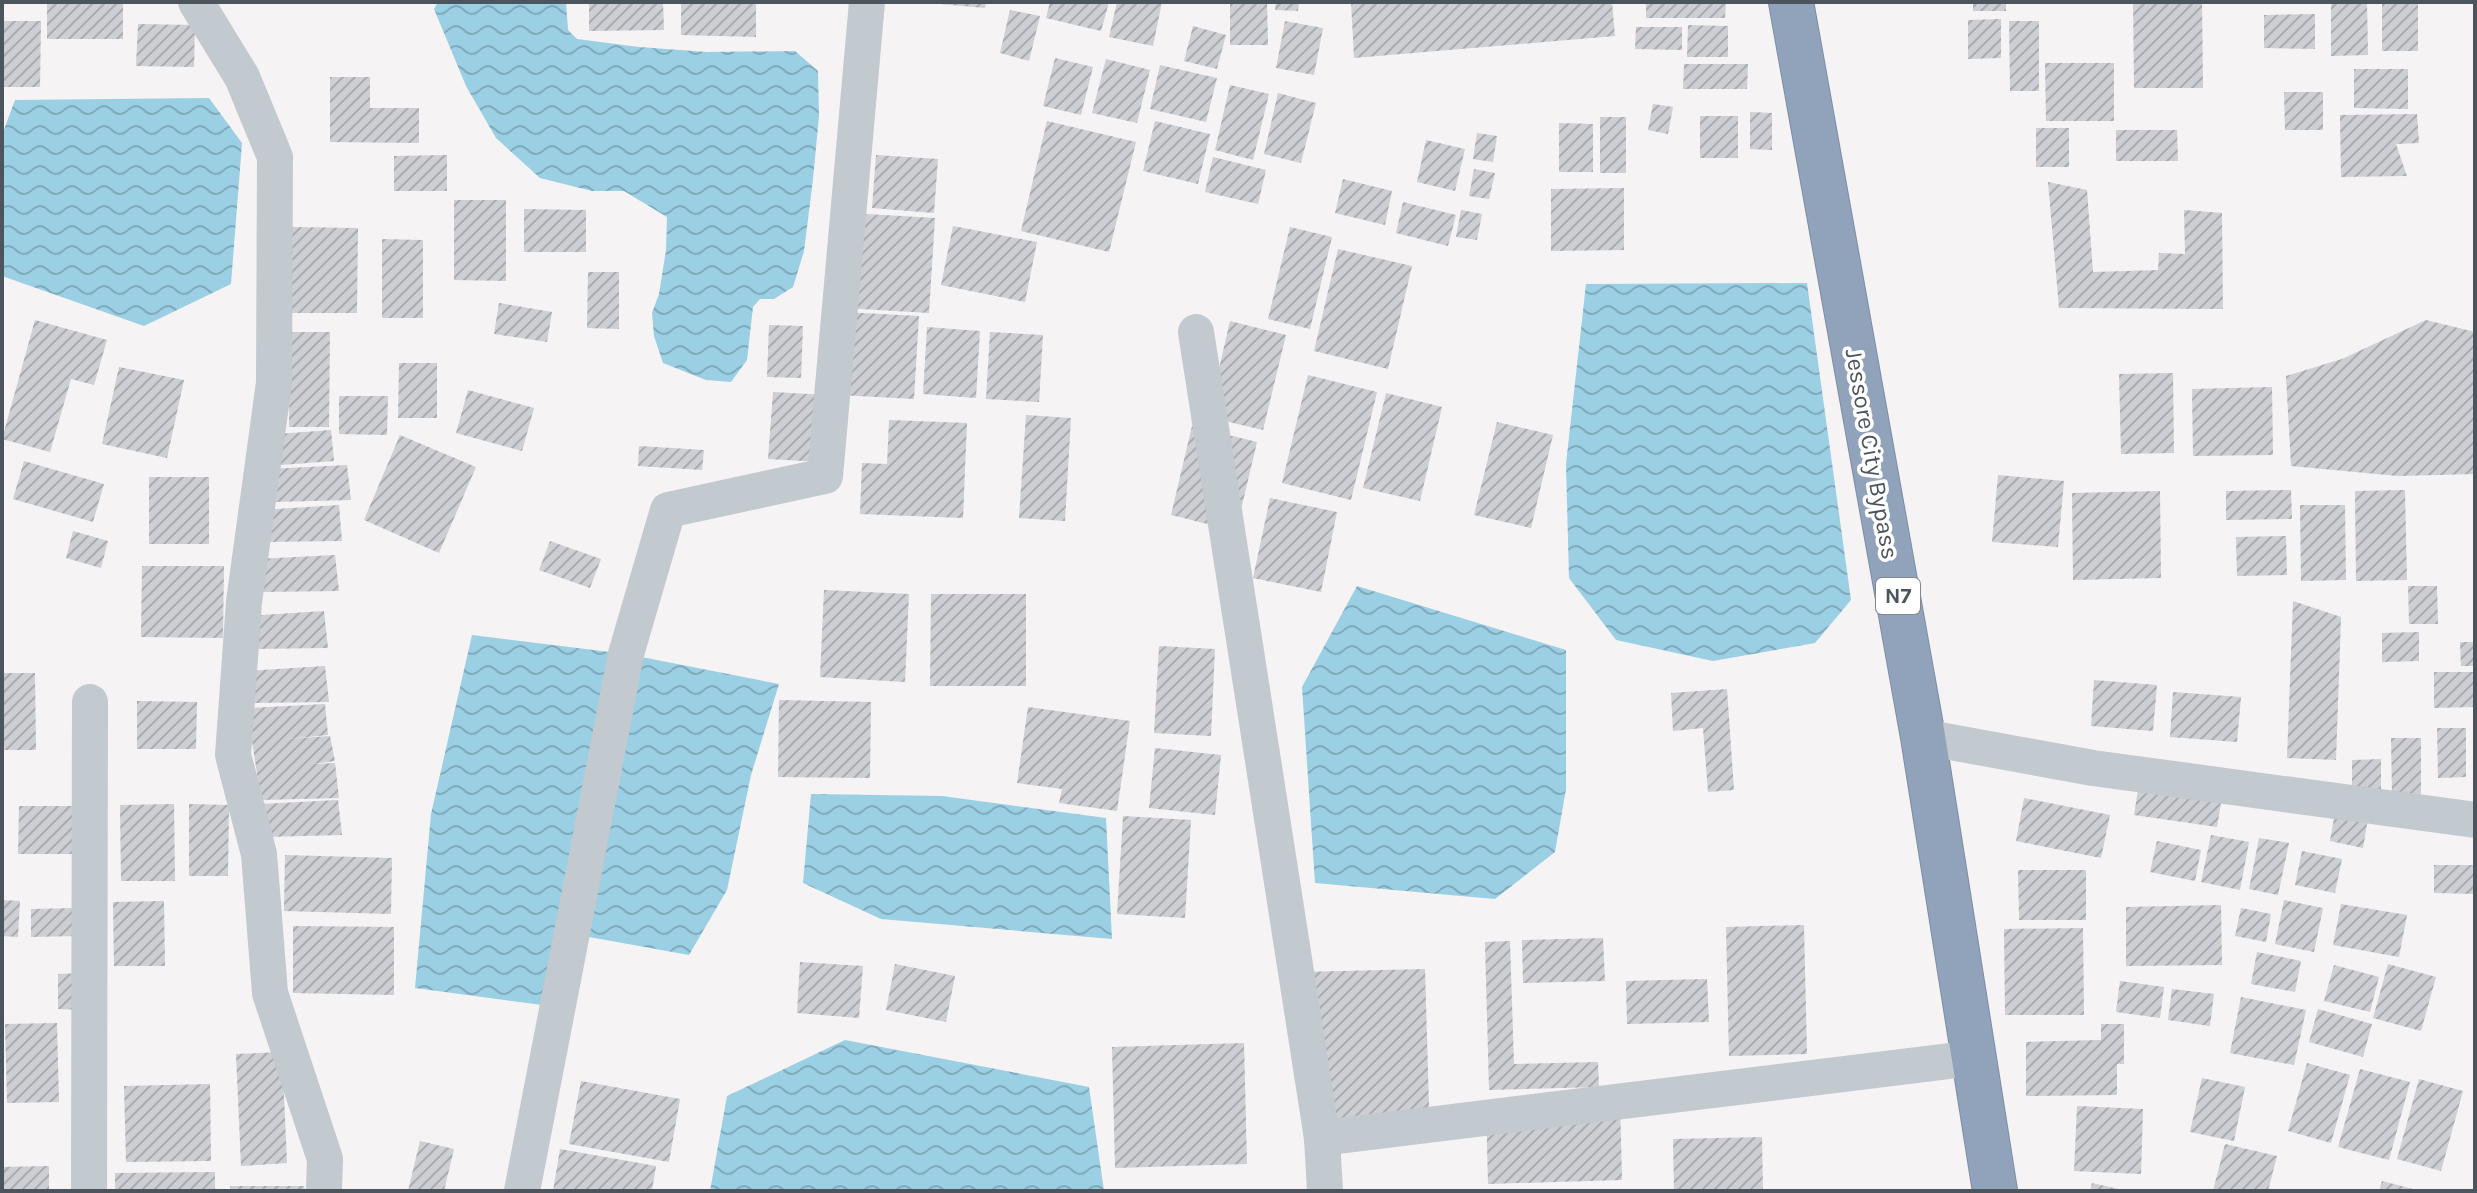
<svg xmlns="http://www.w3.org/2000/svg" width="2477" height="1193" viewBox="0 0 2477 1193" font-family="Karla,sans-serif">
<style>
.water{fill:url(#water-waves)}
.building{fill:url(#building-hatch)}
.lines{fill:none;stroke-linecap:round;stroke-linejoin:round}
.highway-casing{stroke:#7c8da7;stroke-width:46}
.street{stroke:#c2c9cf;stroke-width:36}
.highway{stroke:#91a2bb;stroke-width:44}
.labels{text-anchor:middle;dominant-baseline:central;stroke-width:7;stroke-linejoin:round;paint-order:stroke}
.shield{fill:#fff;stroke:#82878e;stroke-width:2}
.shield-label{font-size:22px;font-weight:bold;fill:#4c545e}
.street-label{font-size:24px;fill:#4c545e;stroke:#fff}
</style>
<defs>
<pattern id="water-waves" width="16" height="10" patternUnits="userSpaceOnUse" patternTransform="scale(2)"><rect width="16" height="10" fill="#9acfe4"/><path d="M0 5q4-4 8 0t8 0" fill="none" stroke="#80abbc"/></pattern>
<pattern id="building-hatch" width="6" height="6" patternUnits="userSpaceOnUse" patternTransform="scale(2)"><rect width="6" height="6" fill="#cdcfd4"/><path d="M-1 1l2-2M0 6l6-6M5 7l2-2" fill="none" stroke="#a9abaf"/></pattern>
</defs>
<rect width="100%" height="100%" fill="#f5f3f3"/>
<g class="water">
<path d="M438 2H566L568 30 577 39 639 47 707 52 795 51 818 71 819 116 813 179 804 251 793 287 774 299H760L753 307 747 360 731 382 706 380 663 363 654 336 652 313 659 294 666 250 667 217 624 191H592L540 178 496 138 466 86 434 9Z"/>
<path d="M209 98 242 143 231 284 144 326 2 276V135L15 100Z"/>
<path d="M1807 283 1851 600 1815 643 1713 661 1616 640 1569 578 1566 464 1586 284Z"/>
<path d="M1357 586 1566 650V789L1555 852 1495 899 1315 883 1302 687Z"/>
<path d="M472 635 626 654 779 684 751 775 727 890 689 955 567 933 542 1005 415 988 431 814Z"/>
<path d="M811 794 942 796 1106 818 1112 939 881 919 803 883Z"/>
<path d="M845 1040 1089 1087 1104 1191H710L727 1096Z"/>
</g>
<g class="building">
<rect x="47" y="2" width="76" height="37"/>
<path d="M589 2H663L664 30 589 31Z"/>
<path d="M681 2H756V37L681 35Z"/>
<path d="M940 2H986L985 8 940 4Z"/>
<path d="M1050 2H1109L1101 31 1046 18Z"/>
<path d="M1117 2H1162L1153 46 1109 37Z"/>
<path d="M1230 2H1267L1268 45H1230Z"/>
<path d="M1276 2H1299L1298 11 1275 10Z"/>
<path d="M1351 2H1612L1615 36 1354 58Z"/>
<path d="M1646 2H1726L1725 18H1646Z"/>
<rect x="1973" y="2" width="33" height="9"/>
<path d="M2133 2H2202L2203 88H2134Z"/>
<path d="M2331 2H2367L2368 55 2331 56Z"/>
<rect x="2382" y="2" width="36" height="49"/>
<path d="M1010 10 1040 16 1029 61 1000 53Z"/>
<path d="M2315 14V49L2264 48V15Z"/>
<path d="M2001 19V58L1968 59V20Z"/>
<path d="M2 21H41L40 87H2Z"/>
<path d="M1285 21 1323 28 1314 75 1276 68Z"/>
<path d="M2009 21H2039V91H2010Z"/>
<path d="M138 24 195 25 194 67 136 66Z"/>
<path d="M1688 25 1728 26V57H1687Z"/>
<path d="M1193 26 1226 35 1217 69 1184 61Z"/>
<path d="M1636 27H1682V50L1635 49Z"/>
<path d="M1055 58 1093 67 1081 115 1043 106Z"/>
<path d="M1106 59 1150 70 1137 123 1092 113Z"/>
<path d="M2045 63H2114V121H2046Z"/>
<path d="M1684 64H1748L1747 89H1683Z"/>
<path d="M1160 65 1217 78 1206 122 1150 109Z"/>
<path d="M2354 69H2408V109L2354 108Z"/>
<path d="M330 77H370V108H419V143L330 142Z"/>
<path d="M1230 85 1269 94 1253 160 1215 150Z"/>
<path d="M2284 92H2323V130H2285Z"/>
<path d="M1278 93 1316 103 1301 163 1264 154Z"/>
<path d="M1653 104 1673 107 1668 134 1648 130Z"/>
<path d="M1750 112 1772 113V150L1750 149Z"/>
<path d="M2417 114 2419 143 2396 144 2407 176 2341 177 2340 115Z"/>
<rect x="1700" y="116" width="38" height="42"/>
<rect x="1600" y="117" width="26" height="56"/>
<path d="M1047 121 1136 142 1109 252 1021 231Z"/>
<path d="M1155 121 1210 134 1198 184 1143 171Z"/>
<path d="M1559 123 1593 124V172H1559Z"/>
<rect x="2036" y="128" width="33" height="39"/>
<path d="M2116 130H2177L2178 161H2116Z"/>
<path d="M1477 133 1497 136 1493 162 1473 159Z"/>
<path d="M1426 140 1465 149 1455 191 1417 182Z"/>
<path d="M447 155V191H394V156Z"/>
<path d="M876 155 938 159 934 213 872 208Z"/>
<path d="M1213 157 1266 170 1258 204 1205 192Z"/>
<path d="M1474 169 1495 173 1489 199 1469 196Z"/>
<path d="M1343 179 1392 191 1385 225 1335 213Z"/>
<path d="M2048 182 2087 190 2093 272 2158 270 2159 253 2185 254 2184 210 2222 213 2223 309 2059 308Z"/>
<path d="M1624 188V250L1551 251V189Z"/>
<path d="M454 200H506V281L454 280Z"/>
<path d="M1403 202 1456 215 1448 246 1396 233Z"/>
<path d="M524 209 586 210V252H524Z"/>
<path d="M1461 210 1482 214 1477 240 1456 237Z"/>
<path d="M850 213 935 218 929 313 844 308Z"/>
<path d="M953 226 1037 242 1025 302 941 285Z"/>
<path d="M292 227 358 228 357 313H292Z"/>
<path d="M1290 227 1332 237 1310 329 1268 319Z"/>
<path d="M382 239 423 240V318H382Z"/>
<path d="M1338 249 1412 266 1388 369 1314 351Z"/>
<path d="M588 272H619V329L587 328Z"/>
<path d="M499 303 552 312 547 342 494 334Z"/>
<path d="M844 312 919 316 914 399 839 395Z"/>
<path d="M35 320 107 340 94 385 71 379 50 452 2 439Z"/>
<path d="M2426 320 2475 332V474L2398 476 2291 466 2286 376 2342 359Z"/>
<path d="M1230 321 1286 335 1263 430 1208 417Z"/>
<path d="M769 325 803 326 801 378 767 377Z"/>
<path d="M927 327 980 331 976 398 923 394Z"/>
<path d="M290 332H330L329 427H289Z"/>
<path d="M990 332 1043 335 1039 402 986 399Z"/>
<path d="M399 363H437V418H398Z"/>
<path d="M119 367 184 380 167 458 102 444Z"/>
<path d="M2173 373 2174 453 2121 454 2119 374Z"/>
<path d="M1308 375 1377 392 1351 500 1282 483Z"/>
<path d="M2272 387 2273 455 2193 456 2192 389Z"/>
<path d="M468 390 534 408 522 451 456 433Z"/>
<path d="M773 392 826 395 821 462 768 459Z"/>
<path d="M1386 393 1442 407 1420 501 1363 488Z"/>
<path d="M339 396H388L387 435 339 434Z"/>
<path d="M1026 415 1071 418 1065 521 1019 518Z"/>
<path d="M889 420 967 423 963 518 860 514 862 463 887 464Z"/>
<path d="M1497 422 1553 435 1531 528 1474 515Z"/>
<path d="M1192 426 1257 442 1236 531 1171 515Z"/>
<path d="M331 430 334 461 281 465 278 434Z"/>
<path d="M400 435 476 467 439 553 364 520Z"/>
<path d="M639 446 704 450 702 470 638 466Z"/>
<path d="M24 461 104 484 93 522 13 499Z"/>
<path d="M347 465 351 500 273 502 269 469Z"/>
<path d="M1998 475 2064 481 2058 547 1992 542Z"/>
<rect x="149" y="477" width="60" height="67"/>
<path d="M2291 490 2292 519 2226 520V491Z"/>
<path d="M2405 490 2407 580 2356 581 2355 491Z"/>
<path d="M2160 491 2161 578 2073 580 2072 493Z"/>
<path d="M1270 498 1337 512 1321 592 1253 578Z"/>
<path d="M339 505 342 541 264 542 261 510Z"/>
<path d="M2300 505H2345L2346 580 2301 581Z"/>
<path d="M73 531 108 541 101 568 66 558Z"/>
<path d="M2286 536 2287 575 2237 576 2236 537Z"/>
<path d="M550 541 601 559 590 588 539 570Z"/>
<path d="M335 555 339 591 261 592 257 559Z"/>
<path d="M142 566H224L223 638 141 637Z"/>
<path d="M2408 586H2437L2438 624H2409Z"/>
<path d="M824 590 909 594 905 682 820 677Z"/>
<path d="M931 594H1026V686H930Z"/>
<path d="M2293 601 2341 617 2336 760 2287 758Z"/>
<path d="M324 611 328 648 251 649 247 616Z"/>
<path d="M2419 632V661L2382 662V633Z"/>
<path d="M2460 642H2475V666H2461Z"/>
<path d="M1159 646 1215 649 1211 736 1154 733Z"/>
<path d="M325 666 329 702 251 703 248 671Z"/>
<path d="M2434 672H2475V707L2434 708Z"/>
<path d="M2 673H35L36 750H2Z"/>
<path d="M2094 680 2157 685 2153 731 2091 726Z"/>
<path d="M1727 689 1734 790 1708 792 1703 728 1673 731 1671 693Z"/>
<path d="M2173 692 2241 697 2237 742 2170 737Z"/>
<path d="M779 700 871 702 870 778 778 777Z"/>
<path d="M137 701 197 702 196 749H137Z"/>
<path d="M325 704 328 735 287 739 330 736 335 761 313 764 335 763 339 798 261 800 247 708Z"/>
<path d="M1028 707 1130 721 1117 811 1059 803 1062 789 1017 783Z"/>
<path d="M2437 728H2466V777L2438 778Z"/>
<path d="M2391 738H2421V794L2392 795Z"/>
<path d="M1155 748 1221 755 1215 815 1149 808Z"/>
<path d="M2381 759V790H2352V760Z"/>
<path d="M2138 790 2221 803 2217 827 2134 815Z"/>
<path d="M2024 798 2110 815 2101 858 2016 841Z"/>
<path d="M338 800 342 835 265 837 261 804Z"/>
<path d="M174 804 175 881H121L120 805Z"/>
<path d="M189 804 229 805 228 876H189Z"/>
<path d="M19 806H77L78 854H18Z"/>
<path d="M2335 812 2368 818 2363 848 2330 841Z"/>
<path d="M1123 816 1191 820 1185 918 1117 914Z"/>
<path d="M2211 835 2249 842 2240 890 2201 882Z"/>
<path d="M2259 838 2289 843 2278 895 2249 889Z"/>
<path d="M2157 841 2201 850 2195 881 2150 872Z"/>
<path d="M2302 851 2342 859 2335 893 2295 885Z"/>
<path d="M285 855 392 858 391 914 284 911Z"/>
<path d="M2434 865H2475V894L2434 893Z"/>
<path d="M2018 870H2086V920H2019Z"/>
<path d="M2 900 20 901 18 937 2 936Z"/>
<path d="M2284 900 2323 908 2314 952 2275 944Z"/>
<path d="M164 901 165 966H114L113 902Z"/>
<path d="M2341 904 2407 915 2399 957 2333 945Z"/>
<path d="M2221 905 2222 965 2126 966V907Z"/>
<path d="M76 908 77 936 31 937V909Z"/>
<path d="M2241 908 2271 914 2266 942 2235 936Z"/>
<path d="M1804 925 1807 1054 1729 1056 1726 927Z"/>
<path d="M293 926 394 927V995L293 993Z"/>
<path d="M2083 928 2084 1015H2005L2004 929Z"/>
<path d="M1603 938 1605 981 1523 983 1522 940Z"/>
<path d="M1510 941 1514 1064 1598 1062 1599 1087 1489 1090 1485 942Z"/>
<path d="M2257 952 2301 961 2295 992 2251 984Z"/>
<path d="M800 962 863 966 859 1018 797 1013Z"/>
<path d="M895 964 955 976 946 1022 886 1010Z"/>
<path d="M2388 964 2436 977 2421 1031 2373 1018Z"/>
<path d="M2334 965 2379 977 2370 1012 2324 1001Z"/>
<path d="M1425 969 1430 1139 1304 1143 1299 972Z"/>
<path d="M80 973V1010L58 1009V974Z"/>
<path d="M1707 979 1709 1022 1627 1024 1626 981Z"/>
<path d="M2120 981 2164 987 2160 1018 2116 1012Z"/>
<path d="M2172 989 2214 994 2210 1026 2168 1020Z"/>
<path d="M2241 997 2306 1010 2294 1065 2230 1053Z"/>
<path d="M2318 1009 2372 1024 2363 1057 2309 1042Z"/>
<path d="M57 1023 59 1102 7 1103 5 1024Z"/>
<path d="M2101 1024H2124V1064H2117V1095L2026 1096V1042L2101 1040Z"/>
<path d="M1244 1043 1247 1164 1115 1168 1112 1047Z"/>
<path d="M282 1052 287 1163 241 1166 236 1054Z"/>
<path d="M2307 1063 2350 1075 2331 1143 2288 1131Z"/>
<path d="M2360 1069 2410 1082 2389 1160 2338 1147Z"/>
<path d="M2202 1078 2245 1087 2234 1141 2190 1132Z"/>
<path d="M2419 1079 2463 1091 2441 1171 2397 1159Z"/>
<path d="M581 1081 680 1099 669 1162 569 1144Z"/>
<path d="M210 1084 211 1161 126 1162 124 1086Z"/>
<path d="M1620 1101 1622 1180 1488 1184 1486 1105Z"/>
<path d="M2077 1106 2143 1109 2141 1174 2074 1171Z"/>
<path d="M1762 1137 1763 1191H1674L1673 1139Z"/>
<path d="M420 1141 454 1149 444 1191H408Z"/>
<path d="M2225 1144 2277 1156 2268 1191H2213Z"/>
<path d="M560 1149 656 1166 652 1191H553Z"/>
<path d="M49 1166V1191H2V1167Z"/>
<path d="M215 1172V1191H115V1173Z"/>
<path d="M2382 1181 2417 1190 2416 1191H2379Z"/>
<path d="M2092 1183 2123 1190V1191H2090Z"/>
<path d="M230 1186H304L305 1191H230Z"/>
</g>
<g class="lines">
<g class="highway-casing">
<path id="highway" d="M1791 2 1923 737 1995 1191"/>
</g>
<g class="street">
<path d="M196 2 242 77 275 157 274 383 244 602 233 755 259 854 270 993 325 1159 324 1191"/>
<path d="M1196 332 1322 1138 1325 1191"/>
<path d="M1923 737 2093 768 2475 820"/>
<path d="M1322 1138 1974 1058"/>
<path d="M89 1191 90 702"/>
<path d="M522 1191 626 654 668 510 825 476 867 2"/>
</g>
<use href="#highway" class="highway"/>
</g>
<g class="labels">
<rect class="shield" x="1876" y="578" width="44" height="36" rx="6"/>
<g class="shield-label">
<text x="1898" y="596">N7</text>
</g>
<g class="street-label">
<text transform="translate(1872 454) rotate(80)">Jessore City Bypass</text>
</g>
</g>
<rect width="2477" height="1193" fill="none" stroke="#4c545e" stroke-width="8"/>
</svg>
